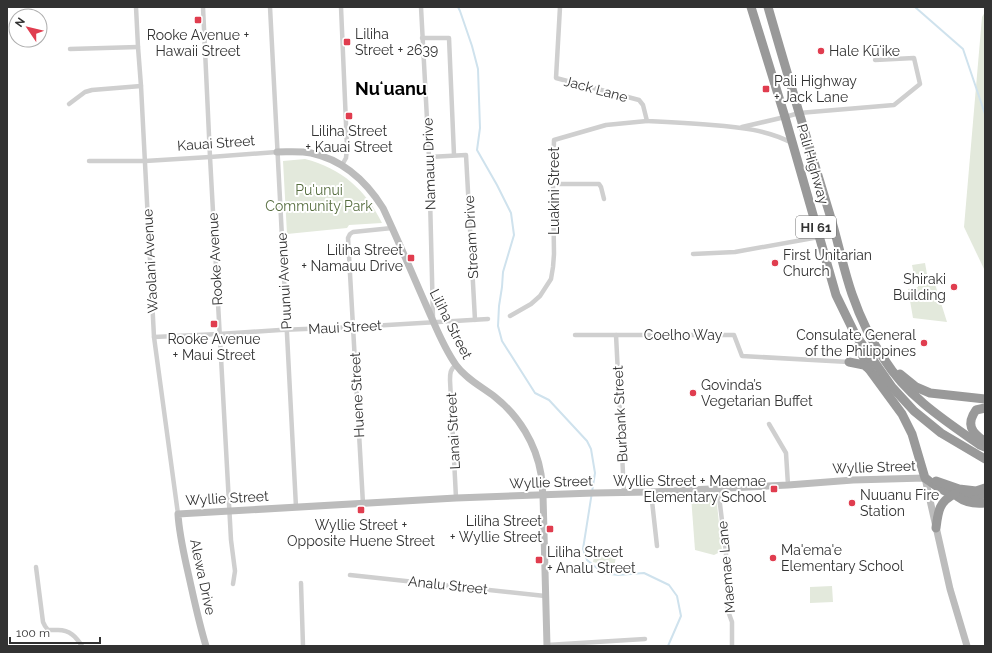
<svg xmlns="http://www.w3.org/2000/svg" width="992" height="653" viewBox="0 0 992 653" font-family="Raleway,sans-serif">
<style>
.green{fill:#e3e9dc}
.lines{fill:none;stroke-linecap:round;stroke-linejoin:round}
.stream{stroke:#cfe2ed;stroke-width:2}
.street{stroke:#cfcfcf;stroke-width:4.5}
.secondary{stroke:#bcbcbc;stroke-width:7}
.highway{stroke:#999;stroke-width:9}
.poi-dot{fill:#e03d4f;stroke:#fff;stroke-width:1.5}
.labels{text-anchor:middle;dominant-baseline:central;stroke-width:4;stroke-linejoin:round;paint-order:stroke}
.shield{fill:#fff;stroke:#707070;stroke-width:1}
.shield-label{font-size:13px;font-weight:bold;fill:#323232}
.poi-label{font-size:14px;fill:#323232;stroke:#fff;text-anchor:start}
.street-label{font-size:14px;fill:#323232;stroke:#fff}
.park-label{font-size:14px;fill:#576e40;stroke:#fff}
.district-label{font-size:18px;font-weight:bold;fill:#000;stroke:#fff}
</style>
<rect width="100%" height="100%" fill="#fff"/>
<g class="green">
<path d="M985 12V271L964 227 982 17Z"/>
<path d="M305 159C341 168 366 190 382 223L349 225 347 228 287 234 283 161Z"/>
<path d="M925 263 929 285 935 284 947 322 913 318 908 289 918 287 917 275H914L912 265Z"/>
<path d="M716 495 722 551 714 555 695 550 691 496Z"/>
<path d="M595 552 616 557 614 567 593 562Z"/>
<path d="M832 586 833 602 810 603V587Z"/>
</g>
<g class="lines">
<g class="stream">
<path d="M458 7 460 11 472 46 478 69 480 128 477 150 497 185 511 213 514 235 503 272 502 287 499 306 498 326 502 341 535 393 549 400 587 441 591 449 595 473 583 549 587 560 603 573 618 575 644 573 669 585 677 596 681 616 668 646"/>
<path d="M915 7 963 49 985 114"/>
</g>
<g class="street">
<path d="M136 7 138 47 141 86 154 337 178 514"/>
<path d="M203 7 210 157 231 540 235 571 233 584"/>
<path d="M270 7 296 507"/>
<path d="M341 7 347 147 346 158 342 165"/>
<path d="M421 7 429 157 433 318"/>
<path d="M560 7 556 78 639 100 643 105 647 121C669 122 690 123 712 125 739 127 768 130 792 143"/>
<path d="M422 38H449L454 155"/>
<path d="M70 49 138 47"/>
<path d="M69 104 85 92 92 90 141 86"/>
<path d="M742 127 785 117 799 113 894 105 920 84 914 58 875 60"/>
<path d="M429 157 466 155 475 320"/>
<path d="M89 161H145L210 157 277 152"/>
<path d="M553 184H599L601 187 604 199"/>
<path d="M693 254 735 252 819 237"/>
<path d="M510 316 531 304 540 296 551 279 553 267 554 254 553 184 554 140 606 125 647 121"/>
<path d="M575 335H734L742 356 849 362"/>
<path d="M616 335 624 493"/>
<path d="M154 337 219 334 280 330 354 327 488 319"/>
<path d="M456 365C450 369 450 374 450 380L456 498"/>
<path d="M769 424 786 453 788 485"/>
<path d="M718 488 726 553 728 611 732 622V646"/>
<path d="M651 492 657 546"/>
<path d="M363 504 348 238 350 234 353 232 392 228"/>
<path d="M36 567 43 622 45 626 48 630C52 630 55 630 58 630 70 630 76 637 82 646"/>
<path d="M350 575 545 596"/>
<path d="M301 583 303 646"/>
<path d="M547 645 645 639"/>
</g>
<g class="secondary">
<path d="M277 152C289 152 300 151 311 153 344 160 366 181 383 208 398 240 412 273 426 305 435 325 443 347 456 365 466 379 482 387 495 397 519 416 536 444 541 474 542 481 542 488 543 495L547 646"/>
<path d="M206 646C198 620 193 594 187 568 183 550 179 532 178 514L456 498 594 493 651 492 788 485 853 480 925 478 950 589 967 646"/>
</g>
<g class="highway">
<path d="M751 7 785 117 836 295 855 334 892 387 914 411 941 433 985 459"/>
<path d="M768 7C788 77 809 146 830 215 838 241 843 268 852 294 860 317 870 339 884 359 907 396 944 420 980 445L985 447"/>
<path d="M858 346 869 369 902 414 912 434 925 478C932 483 939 489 947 492 959 496 973 498 985 494"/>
<path d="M849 362 864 365 869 369"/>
<path d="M900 374 916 387 930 393 985 399"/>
<path d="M984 441C971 432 966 424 976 410L985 408"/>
<path d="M936 481 959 489 976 491 985 488"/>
<path d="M958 497C966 503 975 504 985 503"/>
<path d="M936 528C938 512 939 501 955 494"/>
</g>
</g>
<g class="poi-dot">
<rect x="194" y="16" width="8" height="8" rx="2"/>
<rect x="343" y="38" width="8" height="8" rx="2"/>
<circle cx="821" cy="51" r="4"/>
<rect x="762" y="85" width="8" height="8" rx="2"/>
<rect x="345" y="112" width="8" height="8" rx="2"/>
<rect x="407" y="254" width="8" height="8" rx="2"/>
<circle cx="775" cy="263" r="4"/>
<circle cx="954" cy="287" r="4"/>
<rect x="210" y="320" width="8" height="8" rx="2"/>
<circle cx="924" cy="343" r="4"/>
<circle cx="693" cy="393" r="4"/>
<rect x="770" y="485" width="8" height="8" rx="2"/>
<circle cx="852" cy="503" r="4"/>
<rect x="357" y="506" width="8" height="8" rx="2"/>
<rect x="546" y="525" width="8" height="8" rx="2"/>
<circle cx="773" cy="558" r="4"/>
<rect x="535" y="556" width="8" height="8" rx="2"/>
</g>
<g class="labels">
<rect class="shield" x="796" y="216" width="40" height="22" rx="3"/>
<g class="shield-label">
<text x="816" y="227">HI 61</text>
</g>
<g class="poi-label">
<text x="355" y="34">Liliha<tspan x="355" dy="16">Street + 2639</tspan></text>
<text x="198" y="35" text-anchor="middle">Rooke Avenue +<tspan x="198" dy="16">Hawaii Street</tspan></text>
<text x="829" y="51">Hale Kūʻike</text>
<text x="774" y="81">Pali Highway<tspan x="774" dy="16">+ Jack Lane</tspan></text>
<text x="349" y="131" text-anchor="middle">Liliha Street<tspan x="349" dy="16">+ Kauai Street</tspan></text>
<text x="403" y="250" text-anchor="end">Liliha Street<tspan x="403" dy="16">+ Namauu Drive</tspan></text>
<text x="783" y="255">First Unitarian<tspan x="783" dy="16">Church</tspan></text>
<text x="946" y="279" text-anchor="end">Shiraki<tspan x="946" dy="16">Building</tspan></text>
<text x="916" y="335" text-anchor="end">Consulate General<tspan x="916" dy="16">of the Philippines</tspan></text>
<text x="214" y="339" text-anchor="middle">Rooke Avenue<tspan x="214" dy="16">+ Maui Street</tspan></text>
<text x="701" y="385">Govinda’s<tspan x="701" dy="16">Vegetarian Buffet</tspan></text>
<text x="766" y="481" text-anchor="end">Wyllie Street + Maemae<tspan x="766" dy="16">Elementary School</tspan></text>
<text x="860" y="495">Nuuanu Fire<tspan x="860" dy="16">Station</tspan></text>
<text x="542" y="521" text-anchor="end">Liliha Street<tspan x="542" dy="16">+ Wyllie Street</tspan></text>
<text x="361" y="525" text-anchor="middle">Wyllie Street +<tspan x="361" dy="16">Opposite Huene Street</tspan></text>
<text x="781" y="550">Ma'ema'e<tspan x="781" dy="16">Elementary School</tspan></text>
<text x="547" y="552">Liliha Street<tspan x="547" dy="16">+ Analu Street</tspan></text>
</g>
<g class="street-label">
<text transform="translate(596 89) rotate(15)">Jack Lane</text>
<text transform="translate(216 143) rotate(-4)">Kauai Street</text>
<text transform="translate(429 164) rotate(-92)">Namauu Drive</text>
<text transform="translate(813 164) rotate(74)">Pali Highway</text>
<text transform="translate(554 191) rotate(-90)">Luakini Street</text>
<text transform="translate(471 237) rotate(-93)">Stream Drive</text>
<text transform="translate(215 259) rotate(-93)">Rooke Avenue</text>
<text transform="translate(150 261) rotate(-93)">Waolani Avenue</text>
<text transform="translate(284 281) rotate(-93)">Puunui Avenue</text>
<text transform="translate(451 324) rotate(63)">Liliha Street</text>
<text transform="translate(345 327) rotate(-3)">Maui Street</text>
<text x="683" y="335">Coelho Way</text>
<text transform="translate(357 395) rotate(-93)">Huene Street</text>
<text transform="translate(620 414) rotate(-93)">Burbank Street</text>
<text transform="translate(453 431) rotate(-93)">Lanai Street</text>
<text transform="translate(874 467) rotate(-2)">Wyllie Street</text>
<text transform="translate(551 482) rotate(-2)">Wyllie Street</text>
<text transform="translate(227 498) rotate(-3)">Wyllie Street</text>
<text transform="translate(726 567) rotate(-95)">Maemae Lane</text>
<text transform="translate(203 577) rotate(78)">Alewa Drive</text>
<text transform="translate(448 585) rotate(6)">Analu Street</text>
</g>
<g class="park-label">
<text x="319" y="190">Pu'unui<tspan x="319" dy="16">Community Park</tspan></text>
</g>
<g class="district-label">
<text x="391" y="88">Nuʻuanu</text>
</g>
</g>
<rect width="992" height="653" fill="none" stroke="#323232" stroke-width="16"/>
<g transform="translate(28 28) rotate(305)"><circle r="19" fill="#ffffff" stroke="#adadad"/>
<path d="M0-3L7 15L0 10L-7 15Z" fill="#e03d4f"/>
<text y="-6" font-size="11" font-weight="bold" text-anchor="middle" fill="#323232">N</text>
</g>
<path d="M10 637v6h90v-6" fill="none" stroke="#323232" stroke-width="2"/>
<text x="16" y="637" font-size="12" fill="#323232" stroke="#ffffff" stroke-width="3" paint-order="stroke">100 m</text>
</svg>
